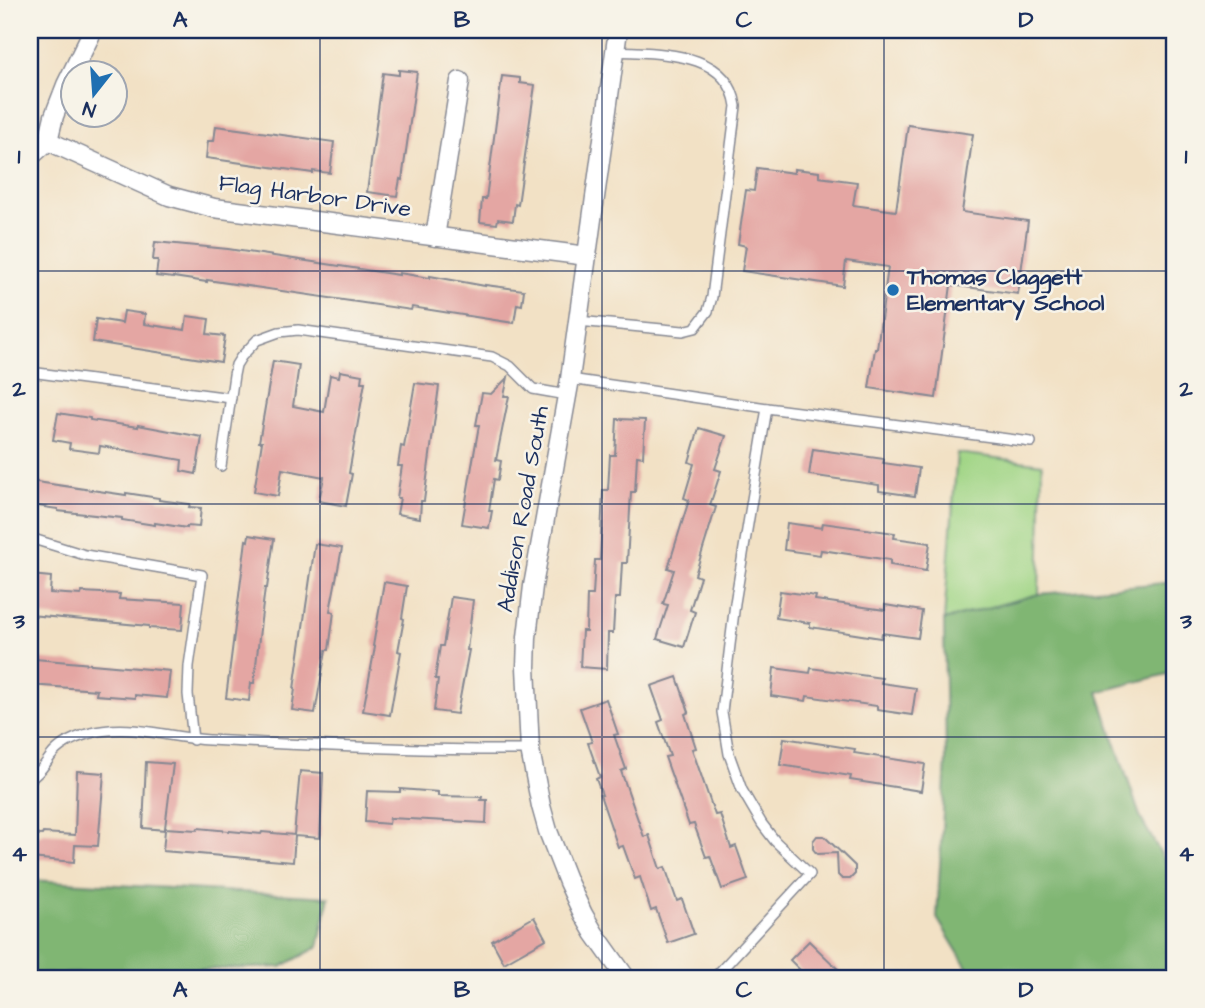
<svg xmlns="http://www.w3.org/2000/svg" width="1205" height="1008" viewBox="0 0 1205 1008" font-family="'Architects Daughter',sans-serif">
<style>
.green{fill:#a1d586;stroke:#5e8272;stroke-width:2}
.forest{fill:#80b673;stroke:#4e7268;stroke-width:2}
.building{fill:#e4a6a3}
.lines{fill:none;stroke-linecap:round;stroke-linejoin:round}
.lane-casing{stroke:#868892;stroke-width:12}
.street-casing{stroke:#868892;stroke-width:21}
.lane{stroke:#fff;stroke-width:9}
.street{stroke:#fff;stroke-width:18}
.grid{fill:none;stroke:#1b2f5e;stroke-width:2;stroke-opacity:0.55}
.poi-dot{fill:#1f6fb2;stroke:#f7f3e8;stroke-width:2.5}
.labels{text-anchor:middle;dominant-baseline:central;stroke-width:5;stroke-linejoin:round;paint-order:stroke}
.street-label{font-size:23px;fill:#1b2f5e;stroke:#f7f3e8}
.poi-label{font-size:23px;font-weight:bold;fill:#1b2f5e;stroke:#f7f3e8;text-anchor:start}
.neatline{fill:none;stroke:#1b2f5e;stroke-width:2.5}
.grid-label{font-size:23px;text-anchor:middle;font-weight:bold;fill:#1b2f5e}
</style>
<rect width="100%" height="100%" fill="#f7f3e8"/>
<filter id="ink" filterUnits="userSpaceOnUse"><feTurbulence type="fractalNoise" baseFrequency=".0143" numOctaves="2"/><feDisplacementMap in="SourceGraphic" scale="14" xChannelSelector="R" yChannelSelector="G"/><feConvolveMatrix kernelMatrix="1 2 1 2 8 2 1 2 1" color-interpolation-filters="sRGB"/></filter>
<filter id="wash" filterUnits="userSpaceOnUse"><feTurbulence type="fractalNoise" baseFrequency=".00686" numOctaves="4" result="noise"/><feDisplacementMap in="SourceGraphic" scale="28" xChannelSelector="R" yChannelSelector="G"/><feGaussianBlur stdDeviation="1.57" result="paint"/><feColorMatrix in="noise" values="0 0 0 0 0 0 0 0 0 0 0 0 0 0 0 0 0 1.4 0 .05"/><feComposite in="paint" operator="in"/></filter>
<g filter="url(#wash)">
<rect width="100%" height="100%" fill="#f2e1c5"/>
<path class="green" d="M957 453 1042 464 1039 594 944 620Z"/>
<g class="forest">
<path d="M1175 582V672L1098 692 1141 819 1175 878V978H970L971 974 937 918 946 760 944 620 1039 594Z"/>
<path d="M30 880 329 897 318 947 281 967 30 975Z"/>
</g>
<g id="blocks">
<g class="building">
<path d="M399 70 417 72 402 180 400 179 397 196 367 192 383 73 399 75Z"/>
<path d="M502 76 520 78V83L535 85 518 205 515 204 513 221 498 219 497 224 480 222 482 199H486Z"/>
<path d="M908 125 973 134 962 212 1028 221 1018 294 951 285 936 398 869 388 875 349H877L888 267 846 261 843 286 742 271 746 246 738 244 746 190 754 191 757 168 794 173V169L819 172V177L857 182 853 205 896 211Z"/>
<path d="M216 126 334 142 330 173 313 171V173L206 158 208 141H214Z"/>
<path d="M155 242 228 249 399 275V273L430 278V276L485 286V285L524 290 522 305 517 304 514 323 412 307 411 310 207 280V282L173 277V278L156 276 158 260H153Z"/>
<path d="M124 311 145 314 144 324 185 330 187 316 209 319 207 334 225 336 221 362 93 342 96 319 122 323Z"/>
<path d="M273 361 299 365 293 406 324 412 330 375 339 377 340 371 362 375 361 382H365L349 473 352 474 346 506 319 501 324 477 282 469 278 496 254 492 262 442H259Z"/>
<path d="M508 377 504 396H509L496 460 501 461 498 480 494 479 489 511H492L489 528 462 524 479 425H476L482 393 491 394Z"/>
<path d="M415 383 439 386 424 501H421L420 518 397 514 400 498H397L402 466H398L401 446 404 447Z"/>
<path d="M58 413 90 418V420L138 427V425L202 437 196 474 181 471 182 460 100 446 99 453 69 449 70 443 53 440Z"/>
<path d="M617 419 645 420 643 457 637 456 635 492H631L627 563H622L620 598H615L613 633H608L607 669 580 667 582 631H586L587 595H593L595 560H600L603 490H608L610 455H615Z"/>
<path d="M699 428 726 436 715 469 721 471 710 505 716 507 695 575 700 577 690 610 695 612 684 647 657 639 668 605 663 604 674 570 668 568 689 500 684 498 694 464 689 462Z"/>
<path d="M813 449 884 459 883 463 919 468 915 496 879 491V485L809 475Z"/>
<path d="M30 481 126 495V493L159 498V500L190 504 189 507 201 508 199 527 187 526V528L155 523V525L122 520V518L58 511V509L30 505Z"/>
<path d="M787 523 822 528 823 523 895 533 894 538 930 543 926 571 890 565V560L821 550 820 555 784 550Z"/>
<path d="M249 535 274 539 267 588H265L261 620 254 683H251L249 701 226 698 246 540 248 541Z"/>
<path d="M315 544 342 548 330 611 334 612 329 650H326L315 713 292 710 295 689H294Z"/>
<path d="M30 575 51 577 50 593 81 595 82 592 120 594 119 599 184 603 182 630 149 628V626L30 615Z"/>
<path d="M384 582 407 586 402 618 404 619 398 651 401 652 390 715 363 711 375 647 373 646Z"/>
<path d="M780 591 816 596 815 600 885 610V605L922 611 918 638 882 633 881 638 810 627V623L776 618Z"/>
<path d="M451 597 473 600 467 650H469L457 714 434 711 438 679H435L440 646H443Z"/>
<path d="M35 659 170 671 167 698 135 695V698L96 695 97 690 30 685V661H35Z"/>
<path d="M774 668 810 673 811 668 882 678 881 683 916 688 912 715 877 710V706L807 696 806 701 771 696Z"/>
<path d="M677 677 689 712 685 714 696 748 692 749 715 815 720 814 731 848 736 846 748 880 722 889 710 856 706 857 694 824 689 825 665 757 670 756 658 722 663 720 651 686Z"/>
<path d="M606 699 618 734 614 735 626 769 621 771 644 837 649 835 660 869 665 867 677 901 682 899 694 934 668 943 656 909 651 911 640 877 635 879 623 846 618 847 600 795H602L596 779 600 777 588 743 592 742 580 708Z"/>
<path d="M784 738 855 749 854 753 925 764 921 791 850 780 851 776 780 765Z"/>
<path d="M146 762 173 764 165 828 197 830 198 828 261 834 262 832 294 835 300 771 323 773 320 838 295 836 293 862 163 851 165 830 143 828Z"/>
<path d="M77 771 104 773 98 846 75 845 74 862 30 858V834L42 835 43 833 75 835Z"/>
<path d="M400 789 438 792V796L482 797 481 800H487L486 823 390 818 389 824 365 822 367 791 400 792Z"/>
<path d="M817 836H824L855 866V874L850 879H842L838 875 837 853 817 854 813 849V841Z"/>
<path d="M534 917 546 939 504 963 492 941Z"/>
<path d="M809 941 847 978H808L790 960Z"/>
</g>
</g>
</g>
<g filter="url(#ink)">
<use href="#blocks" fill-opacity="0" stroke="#868892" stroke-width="2"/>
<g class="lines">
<g class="lane-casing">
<g id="lane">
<path d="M578 321 683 331 695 328 708 311 712 297 736 106C728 50 659 54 616 51"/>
<path d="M30 372 231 398"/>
<path d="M570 379 767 408 1031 442"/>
<path d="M221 466 234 375 236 365 241 357 257 340 279 332 298 330 492 357 510 366 533 389 567 395"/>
<path d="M30 538 85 555 202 575 189 666 188 694 193 740"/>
<path d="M30 779C40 773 44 765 51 756 59 745 74 738 87 734 130 722 167 738 209 740 316 746 423 751 530 750"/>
<path d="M714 978 810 874 775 841 762 824 742 790 729 754 722 712 735 603 767 408"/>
</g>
</g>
<g class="street-casing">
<g id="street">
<path d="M618 30 570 379 533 586 527 637 526 667 530 750 541 806 548 831 568 882 583 914 594 933 626 978"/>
<path d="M48 141 169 196 214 208 587 256"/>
<path d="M30 157 48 141 54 116 66 85 93 30"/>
<path d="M435 237 460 81"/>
</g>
</g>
<use href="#lane" class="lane"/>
<use href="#street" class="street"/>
</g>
</g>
<path class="grid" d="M320 30V978M602 30V978M884 30V978M30 271H1175M30 504H1175M30 737H1175"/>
<circle class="poi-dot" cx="893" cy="290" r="7"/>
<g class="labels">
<g class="street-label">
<text transform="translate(315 196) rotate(8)">Flag Harbor Drive</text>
<text transform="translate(523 509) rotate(-80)">Addison Road South</text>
</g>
<g class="poi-label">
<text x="907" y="277">Thomas Claggett<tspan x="907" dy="26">Elementary School</tspan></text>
</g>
</g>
<rect width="1205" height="1008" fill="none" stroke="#f7f3e8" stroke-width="77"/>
<g transform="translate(94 94) rotate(197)"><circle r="33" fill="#f7f3e8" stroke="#9fa5b1" stroke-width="2"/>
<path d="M0-5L12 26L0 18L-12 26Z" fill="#1f6fb2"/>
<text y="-10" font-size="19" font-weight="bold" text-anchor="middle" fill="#1b2f5e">N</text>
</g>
<rect x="38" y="38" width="1128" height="932" class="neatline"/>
<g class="grid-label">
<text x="180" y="27">A</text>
<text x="462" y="27">B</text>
<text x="744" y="27">C</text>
<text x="1026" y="27">D</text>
<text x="19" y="163">1</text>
<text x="1186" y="163">1</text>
<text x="19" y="396">2</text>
<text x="1186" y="396">2</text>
<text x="19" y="628">3</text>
<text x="1186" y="628">3</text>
<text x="19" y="861">4</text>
<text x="1186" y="861">4</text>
<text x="180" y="997">A</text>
<text x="462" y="997">B</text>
<text x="744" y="997">C</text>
<text x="1026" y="997">D</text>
</g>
</svg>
